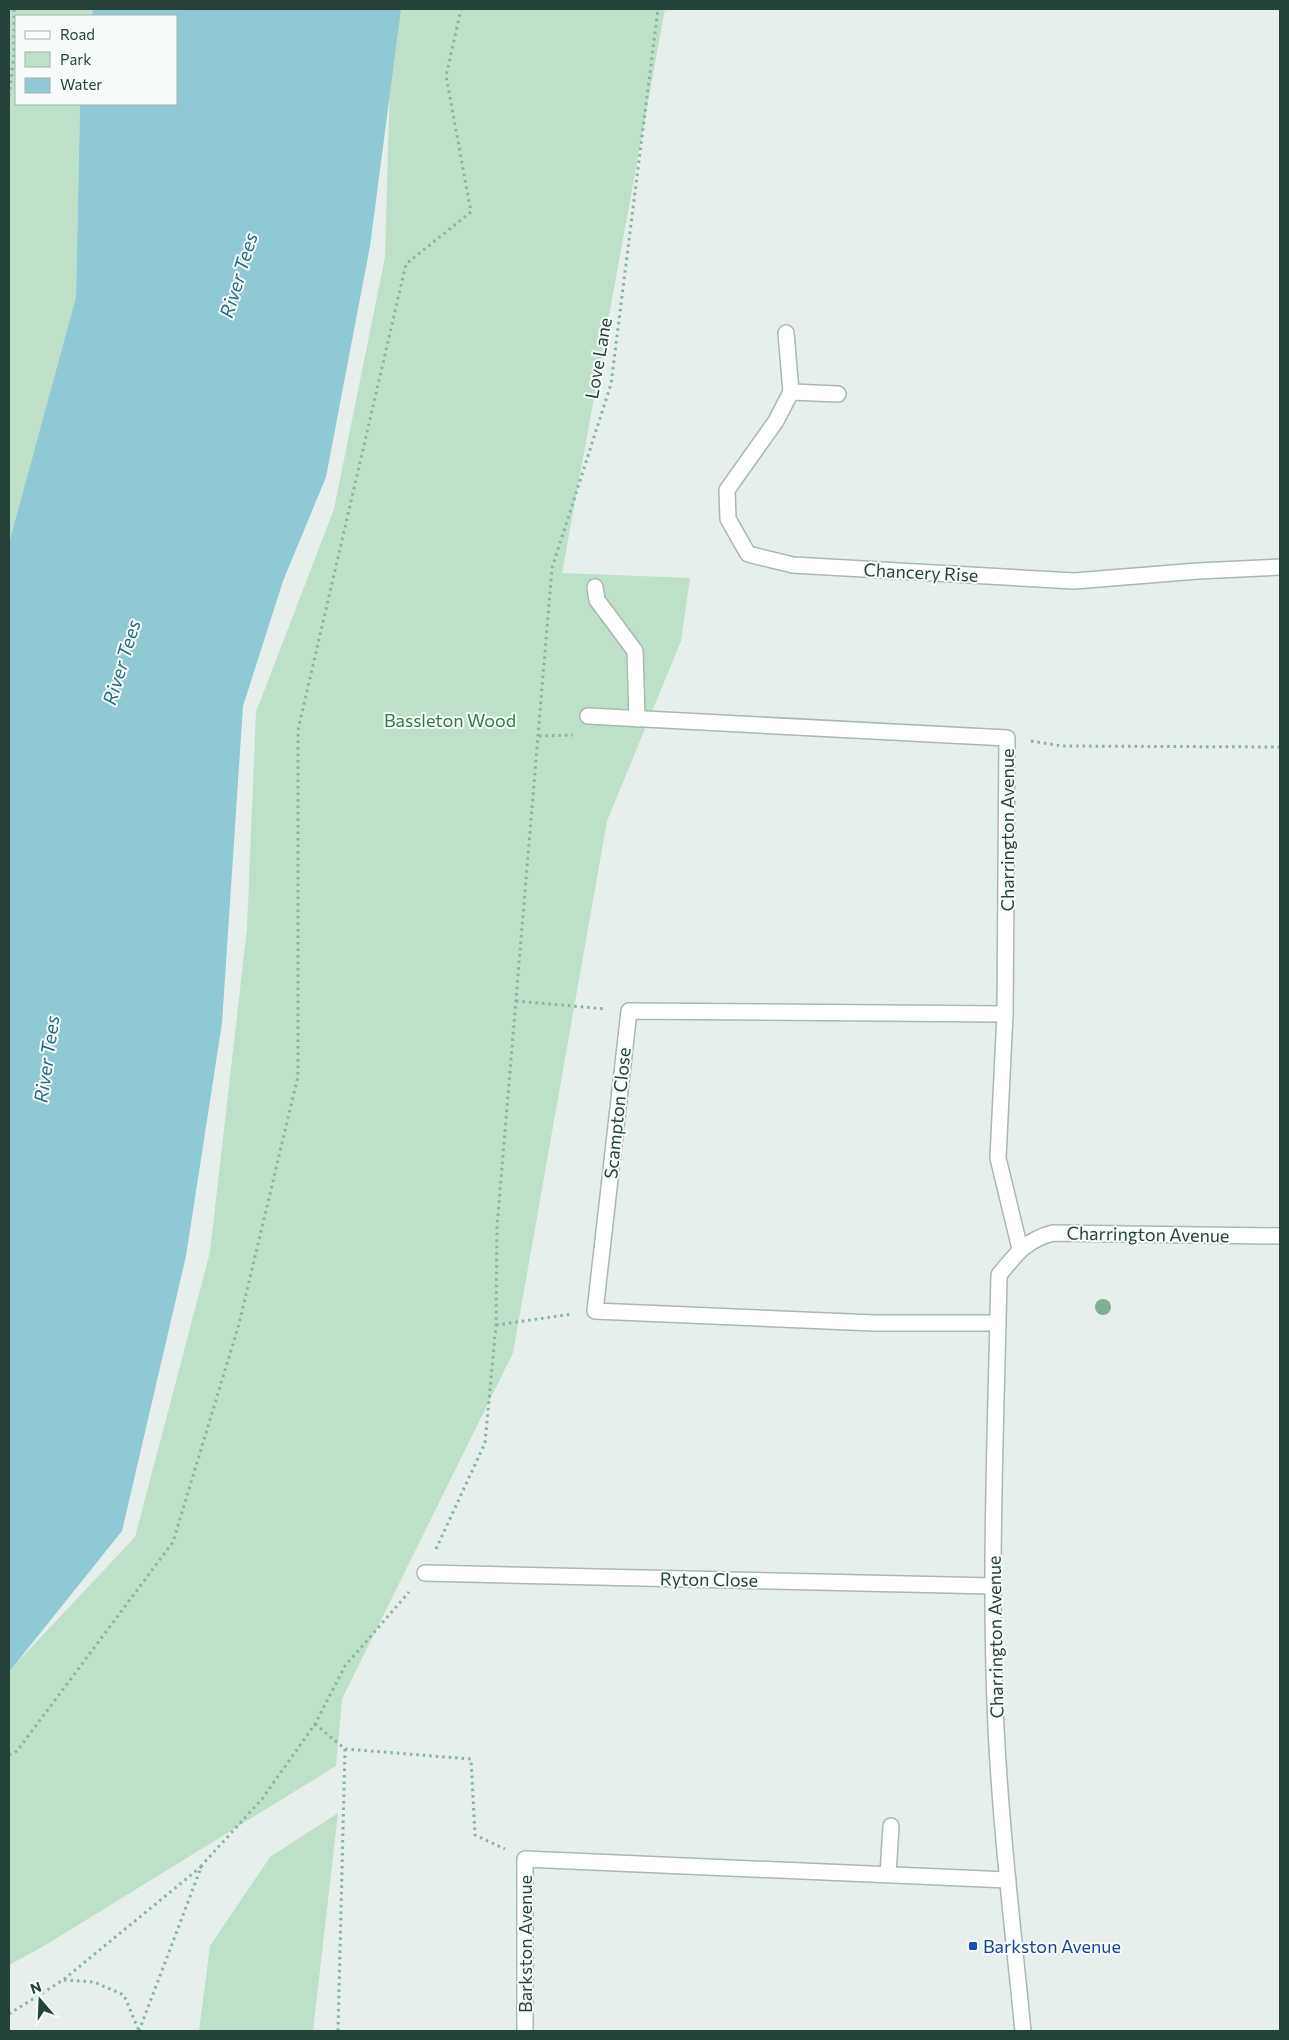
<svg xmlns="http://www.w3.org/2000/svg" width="1289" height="2040" viewBox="0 0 1289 2040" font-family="Commissioner,sans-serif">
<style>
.green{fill:#bfe0c8}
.water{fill:#8ec9d4}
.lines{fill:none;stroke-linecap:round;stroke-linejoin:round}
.lane-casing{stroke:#a8b8b2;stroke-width:18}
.street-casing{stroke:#a8b8b2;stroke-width:18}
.path{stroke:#86b3a5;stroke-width:3;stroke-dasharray:2.5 4;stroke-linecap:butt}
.lane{stroke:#fff;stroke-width:15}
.street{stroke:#fff;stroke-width:15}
.tree{fill:#80af93}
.transit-dot{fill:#1a4fb4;stroke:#f7fbf9;stroke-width:2}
.labels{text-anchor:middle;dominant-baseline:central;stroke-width:4;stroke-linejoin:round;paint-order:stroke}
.street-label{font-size:18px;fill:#24423a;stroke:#f7fbf9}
.park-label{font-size:18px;fill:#2d7a4b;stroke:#f7fbf9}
.transit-label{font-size:18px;fill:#164399;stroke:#f7fbf9;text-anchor:start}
.water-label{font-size:19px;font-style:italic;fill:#1c6f80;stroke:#f7fbf9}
</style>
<rect width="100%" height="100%" fill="#e6efeb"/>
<g class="green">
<path d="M9 9H93L92 16H16V104H80L76 297 9 543Z"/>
<path d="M392 9H665L562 573 690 578 681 641 607 821 513 1353 342 1699 336 1766 44 1946 9 1965V1671L135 1537 210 1252 247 928 256 712 334 509 385 257Z"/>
<path d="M338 1813 313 2031H199L210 1946 270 1857Z"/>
</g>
<path class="water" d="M93 9H401L370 246 326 477 283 581 243 706 222 1023 186 1256 122 1531 9 1672V543L76 297 80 104H176V16H92Z"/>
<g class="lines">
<g class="lane-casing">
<path id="lane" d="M595 587 597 600 635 651 637 719"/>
</g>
<g class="street-casing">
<g id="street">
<path d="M786 333 791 392 776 421 727 490 728 519 748 554 793 565 1074 581 1198 571 1280 567"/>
<path d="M791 392 838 394"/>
<path d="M588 716 1007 738 1005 1014 998 1158 1020 1249"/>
<path d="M998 1323H874L595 1311 629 1011 1005 1014"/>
<path d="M425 1573 993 1586"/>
<path d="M888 1874 891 1826"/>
<path d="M525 2031V1859L1008 1880"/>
<path d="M1023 2031C1013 1930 1001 1829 996 1728 989 1577 996 1425 999 1275 1016 1254 1026 1240 1053 1233L1280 1236"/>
</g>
</g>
<g class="path">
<path d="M9 96 14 56V9"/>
<path d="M539 736 573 735"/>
<path d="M1031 741 1062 746 1280 747"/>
<path d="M516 1001 606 1009"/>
<path d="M496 1325 572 1314"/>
<path d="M436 1549 485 1443 496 1325 497 1227 552 568 611 384 658 9"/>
<path d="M315 1724 345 1749 338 2031"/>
<path d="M345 1749 471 1759 475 1835 505 1849"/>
<path d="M9 1755 17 1751 173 1542 239 1324 298 1076V730L406 264 471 212 446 76 461 9"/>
<path d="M64 1980 94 1982 124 1995 139 2031"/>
<path d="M9 2014 63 1980 202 1866"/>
<path d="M139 2031 202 1865 262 1799 315 1724 345 1666 409 1592"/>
</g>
<use href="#lane" class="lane"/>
<use href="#street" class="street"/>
</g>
<circle class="tree" cx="1103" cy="1307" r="8"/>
<rect class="transit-dot" x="968" y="1941" width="10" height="10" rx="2.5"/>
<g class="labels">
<g class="street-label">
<text transform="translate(598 358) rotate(-80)">Love Lane</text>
<text transform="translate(921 572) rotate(3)">Chancery Rise</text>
<text transform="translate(1007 830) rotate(-90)">Charrington Avenue</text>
<text transform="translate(617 1113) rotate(-84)">Scampton Close</text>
<text transform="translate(1148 1234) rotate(1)">Charrington Avenue</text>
<text transform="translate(709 1579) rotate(1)">Ryton Close</text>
<text transform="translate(995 1637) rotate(-91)">Charrington Avenue</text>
<text transform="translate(525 1944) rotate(-90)">Barkston Avenue</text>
</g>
<g class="park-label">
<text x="450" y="720">Bassleton Wood</text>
</g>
<g class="transit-label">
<text x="983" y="1946">Barkston Avenue</text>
</g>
<g class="water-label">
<text transform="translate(238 275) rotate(-73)">River Tees</text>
<text transform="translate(121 662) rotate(-73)">River Tees</text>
<text transform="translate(46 1059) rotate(-82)">River Tees</text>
</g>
</g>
<rect width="1289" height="2040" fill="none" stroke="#24423a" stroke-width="20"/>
<rect x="15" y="15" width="162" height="90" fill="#f7fbf9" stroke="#a3b1ad"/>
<rect x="25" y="31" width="25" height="8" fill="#ffffff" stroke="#a3b1ad"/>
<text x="60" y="40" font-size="15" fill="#24423a">Road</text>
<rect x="25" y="52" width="25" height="15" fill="#bfe0c8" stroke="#a3b1ad"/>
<text x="60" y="65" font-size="15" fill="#24423a">Park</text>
<rect x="25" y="78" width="25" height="15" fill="#8ec9d4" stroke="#a3b1ad"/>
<text x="60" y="90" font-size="15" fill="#24423a">Water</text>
<g transform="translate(40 2000) rotate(341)" stroke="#f7fbf9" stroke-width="4" paint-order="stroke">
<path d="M0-4L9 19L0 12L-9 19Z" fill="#24423a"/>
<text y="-8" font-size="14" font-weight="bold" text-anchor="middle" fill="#24423a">N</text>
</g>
</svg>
